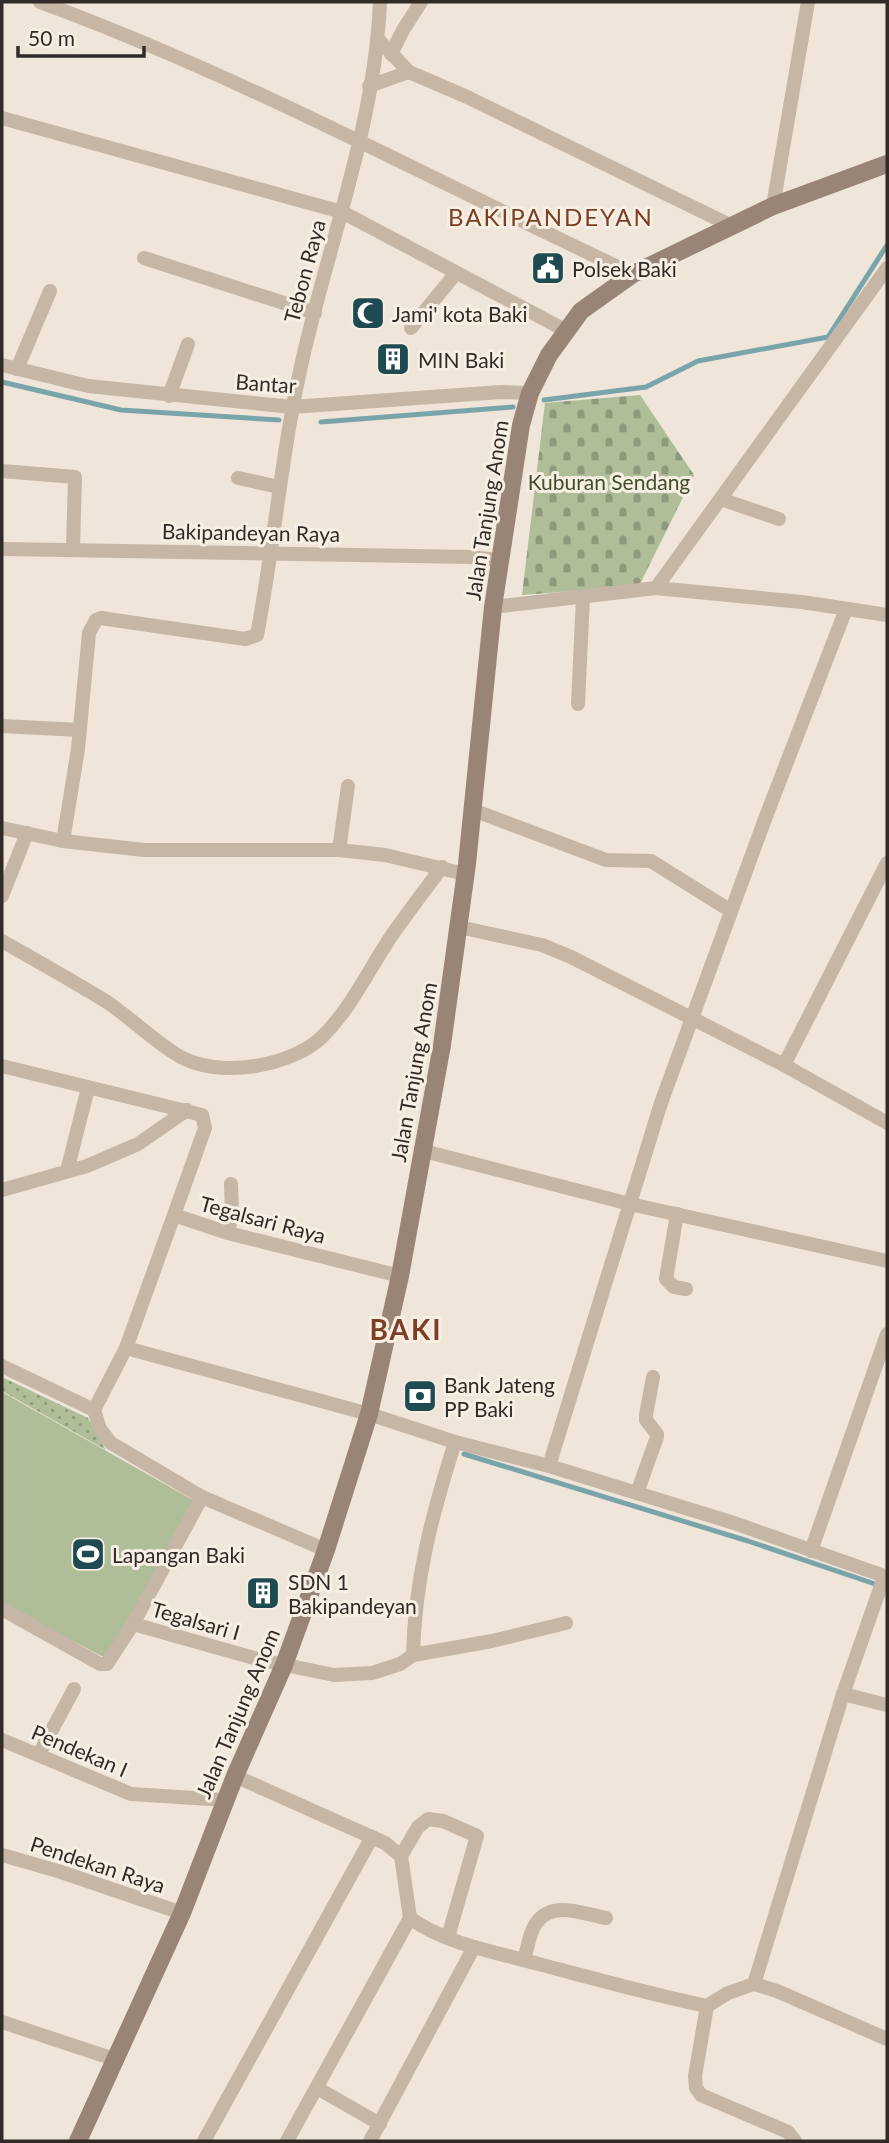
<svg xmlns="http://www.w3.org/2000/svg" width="889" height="2143" viewBox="0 0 889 2143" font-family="Lato,sans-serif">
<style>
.grass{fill:#afbd99}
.cemetery{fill:url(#cemetery-stones)}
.garden{fill:url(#garden-dots)}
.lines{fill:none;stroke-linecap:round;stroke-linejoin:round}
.stream{stroke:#79a5aa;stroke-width:5}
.minor{stroke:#c6b6a5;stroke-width:14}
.secondary{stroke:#998577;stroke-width:18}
.labels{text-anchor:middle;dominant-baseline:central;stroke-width:6;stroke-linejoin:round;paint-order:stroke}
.poi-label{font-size:21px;fill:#322a26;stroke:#f7efe4;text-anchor:start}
.street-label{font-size:21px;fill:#322a26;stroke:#f7efe4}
.park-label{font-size:21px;fill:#404f2b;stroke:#f7efe4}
.quarter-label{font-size:24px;letter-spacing:2px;fill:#7c3e24;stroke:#f7efe4}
.district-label{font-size:28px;font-weight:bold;letter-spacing:2px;fill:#7c3e24;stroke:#f7efe4}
</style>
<defs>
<pattern id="cemetery-stones" width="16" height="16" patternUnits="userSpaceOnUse" patternTransform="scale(1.75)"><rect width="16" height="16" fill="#afbd99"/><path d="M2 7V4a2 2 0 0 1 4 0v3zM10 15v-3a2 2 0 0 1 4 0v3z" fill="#8f9a7d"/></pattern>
<pattern id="garden-dots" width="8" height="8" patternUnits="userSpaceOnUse" patternTransform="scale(1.75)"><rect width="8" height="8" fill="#afbd99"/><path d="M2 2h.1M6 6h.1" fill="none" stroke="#8f9a7d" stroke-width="1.8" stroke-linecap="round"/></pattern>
</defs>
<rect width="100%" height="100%" fill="#efe5d8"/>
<path class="grass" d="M2 1392 200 1504 115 1663 2 1604Z"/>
<path class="cemetery" d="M640 395 694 475 639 586 522 595 545 403Z"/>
<path class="garden" d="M2 1377 88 1418 106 1450 2 1391Z"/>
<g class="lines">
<g class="stream">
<path d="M2 382 121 410 279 420"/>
<path d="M544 400 646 387 698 361 828 337 887 245"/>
<path d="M321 422 513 407"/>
<path d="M464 1454 748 1541 878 1585"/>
</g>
<g class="minor">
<path d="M40 2C244 77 436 182 633 274"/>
<path d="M378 39 409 72 465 96 734 227"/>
<path d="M391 54 403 30 421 2"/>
<path d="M369 86 409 72"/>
<path d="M2 118 342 212 565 330"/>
<path d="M773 206 808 2"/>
<path d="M144 258 315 313"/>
<path d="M411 328 456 273"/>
<path d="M2 365 88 386 292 407 501 392 530 393"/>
<path d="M17 369 50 291"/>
<path d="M169 396 188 344"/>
<path d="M2 471 75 477 73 549"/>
<path d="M238 478 279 487"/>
<path d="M721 499 779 519"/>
<path d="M2 549 470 557 499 560"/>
<path d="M656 588 887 268"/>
<path d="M493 607 656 588 802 602 887 615"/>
<path d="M578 704 583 597"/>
<path d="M2 726 80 730"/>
<path d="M473 810 606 860 651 861 731 911"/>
<path d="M2 828 63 841 144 850H339L385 855 465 874"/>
<path d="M63 841 78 749 89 633 96 620 101 618 121 621 245 639 257 635C275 541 282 446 304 353 331 237 375 122 380 2"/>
<path d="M339 850 348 786"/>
<path d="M2 896 27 833"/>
<path d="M459 927 542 945 571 957 784 1065 887 1123"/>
<path d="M2 941C37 961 73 981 107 1002 132 1019 154 1041 179 1056 218 1079 292 1067 323 1036 352 1007 369 969 392 935 408 912 425 890 442 867"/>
<path d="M784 1065 887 863"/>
<path d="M2 1066 202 1115 205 1128 174 1215 228 1233 400 1276"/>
<path d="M424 1151 630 1204 887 1261"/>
<path d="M67 1171 88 1088"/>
<path d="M2 1190 87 1166 138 1144 187 1110"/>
<path d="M677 1214 666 1279 674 1287 686 1289"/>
<path d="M228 1233 232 1211 231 1184"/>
<path d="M126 1348 174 1215"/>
<path d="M2 1366 94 1410 126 1348 369 1414 455 1442 549 1466 734 1523 887 1577"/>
<path d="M549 1466 661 1103 765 819 846 609"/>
<path d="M637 1493 657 1437V1434L646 1420V1415L653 1377"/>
<path d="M202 1497 326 1550"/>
<path d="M811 1551 887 1334"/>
<path d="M2 1609 100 1664H107L133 1624 202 1497 111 1443 100 1429 94 1410"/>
<path d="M133 1624 261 1660 334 1675 372 1673 400 1664 413 1655C415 1578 432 1515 455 1442"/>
<path d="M413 1655 492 1641 566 1623"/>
<path d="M843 1694 887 1705"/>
<path d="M2 1740 131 1794 226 1800"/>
<path d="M39 1754 74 1689"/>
<path d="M235 1776 385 1843 401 1856 410 1918C444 1943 491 1951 531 1962 589 1977 648 1994 707 2006L728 1993 754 1984 843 1694 884 1577"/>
<path d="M2 1855 58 1871 182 1913"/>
<path d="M401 1856 418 1827 428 1819 443 1821 477 1836 448 1937"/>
<path d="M524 1960C528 1948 529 1932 537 1922 553 1900 584 1914 606 1918"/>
<path d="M754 1984 777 1991 887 2039"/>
<path d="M707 2006 695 2076 696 2088 701 2095 788 2132 795 2141"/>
<path d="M2 2022 114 2059"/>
<path d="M317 2088 380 2124"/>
<path d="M204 2141 372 1837"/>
<path d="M287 2141 410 1918"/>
<path d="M370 2141 474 1947"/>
</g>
<path class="secondary" d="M78 2141 182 1913 235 1776 284 1665 326 1550 369 1414 400 1276 442 1045 467 864 493 607 521 425 530 393 549 355 581 311 633 274 773 206 887 164"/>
</g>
<defs>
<g id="civic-square" transform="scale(1.75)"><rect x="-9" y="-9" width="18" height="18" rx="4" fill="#1e4a51" stroke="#f7efe4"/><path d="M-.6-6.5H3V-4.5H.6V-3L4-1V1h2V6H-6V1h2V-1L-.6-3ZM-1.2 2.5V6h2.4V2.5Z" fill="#fff"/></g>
<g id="mosque-square" transform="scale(1.75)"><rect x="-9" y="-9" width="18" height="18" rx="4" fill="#1e4a51" stroke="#f7efe4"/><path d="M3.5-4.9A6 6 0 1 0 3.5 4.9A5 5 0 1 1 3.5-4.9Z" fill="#fff"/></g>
<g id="building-square" transform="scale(1.75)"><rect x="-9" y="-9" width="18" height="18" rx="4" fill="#1e4a51" stroke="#f7efe4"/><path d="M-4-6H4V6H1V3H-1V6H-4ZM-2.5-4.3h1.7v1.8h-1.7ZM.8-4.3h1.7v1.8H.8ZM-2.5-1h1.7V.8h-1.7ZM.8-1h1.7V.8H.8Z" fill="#fff"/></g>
<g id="bank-square" transform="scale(1.75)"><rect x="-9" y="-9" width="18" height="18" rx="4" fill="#1e4a51" stroke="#f7efe4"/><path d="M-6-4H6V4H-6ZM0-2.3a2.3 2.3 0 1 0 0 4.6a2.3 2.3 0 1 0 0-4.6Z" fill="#fff"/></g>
<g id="stadium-square" transform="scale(1.75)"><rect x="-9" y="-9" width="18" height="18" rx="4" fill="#1e4a51" stroke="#f7efe4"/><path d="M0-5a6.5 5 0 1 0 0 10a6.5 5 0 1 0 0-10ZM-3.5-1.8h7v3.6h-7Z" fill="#fff"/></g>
</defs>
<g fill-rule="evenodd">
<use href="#civic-square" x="548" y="268"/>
<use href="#mosque-square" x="368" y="313"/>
<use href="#building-square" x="393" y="359"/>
<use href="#bank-square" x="420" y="1396"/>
<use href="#stadium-square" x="88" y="1554"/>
<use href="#building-square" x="263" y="1593"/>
</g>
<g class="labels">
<g class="poi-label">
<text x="572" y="268">Polsek Baki</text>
<text x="392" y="313">Jami' kota Baki</text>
<text x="418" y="359">MIN Baki</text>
<text x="444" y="1384">Bank Jateng<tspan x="444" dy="24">PP Baki</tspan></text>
<text x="112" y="1554">Lapangan Baki</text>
<text x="288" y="1581">SDN 1<tspan x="288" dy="24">Bakipandeyan</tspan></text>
</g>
<g class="street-label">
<text transform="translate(304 271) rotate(-75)">Tebon Raya</text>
<text transform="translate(266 383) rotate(4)">Bantar</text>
<text transform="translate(486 510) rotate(-81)">Jalan Tanjung Anom</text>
<text transform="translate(251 532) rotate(1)">Bakipandeyan Raya</text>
<text transform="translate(413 1072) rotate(-80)">Jalan Tanjung Anom</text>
<text transform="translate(263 1219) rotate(15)">Tegalsari Raya</text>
<text transform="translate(196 1620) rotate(16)">Tegalsari I</text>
<text transform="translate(237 1713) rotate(-67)">Jalan Tanjung Anom</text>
<text transform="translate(80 1750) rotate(23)">Pendekan I</text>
<text transform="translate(98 1864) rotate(18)">Pendekan Raya</text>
</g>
<g class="park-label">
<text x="609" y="481">Kuburan Sendang</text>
</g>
<g class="quarter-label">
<text x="551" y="216">BAKIPANDEYAN</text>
</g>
<g class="district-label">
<text x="406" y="1329">BAKI</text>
</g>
</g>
<rect width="889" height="2143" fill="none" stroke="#322a26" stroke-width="7"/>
<path d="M18 46v10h126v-10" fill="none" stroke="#322a26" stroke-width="3.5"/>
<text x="28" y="46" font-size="21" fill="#322a26" stroke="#f7efe4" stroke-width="5" paint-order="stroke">50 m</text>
</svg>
